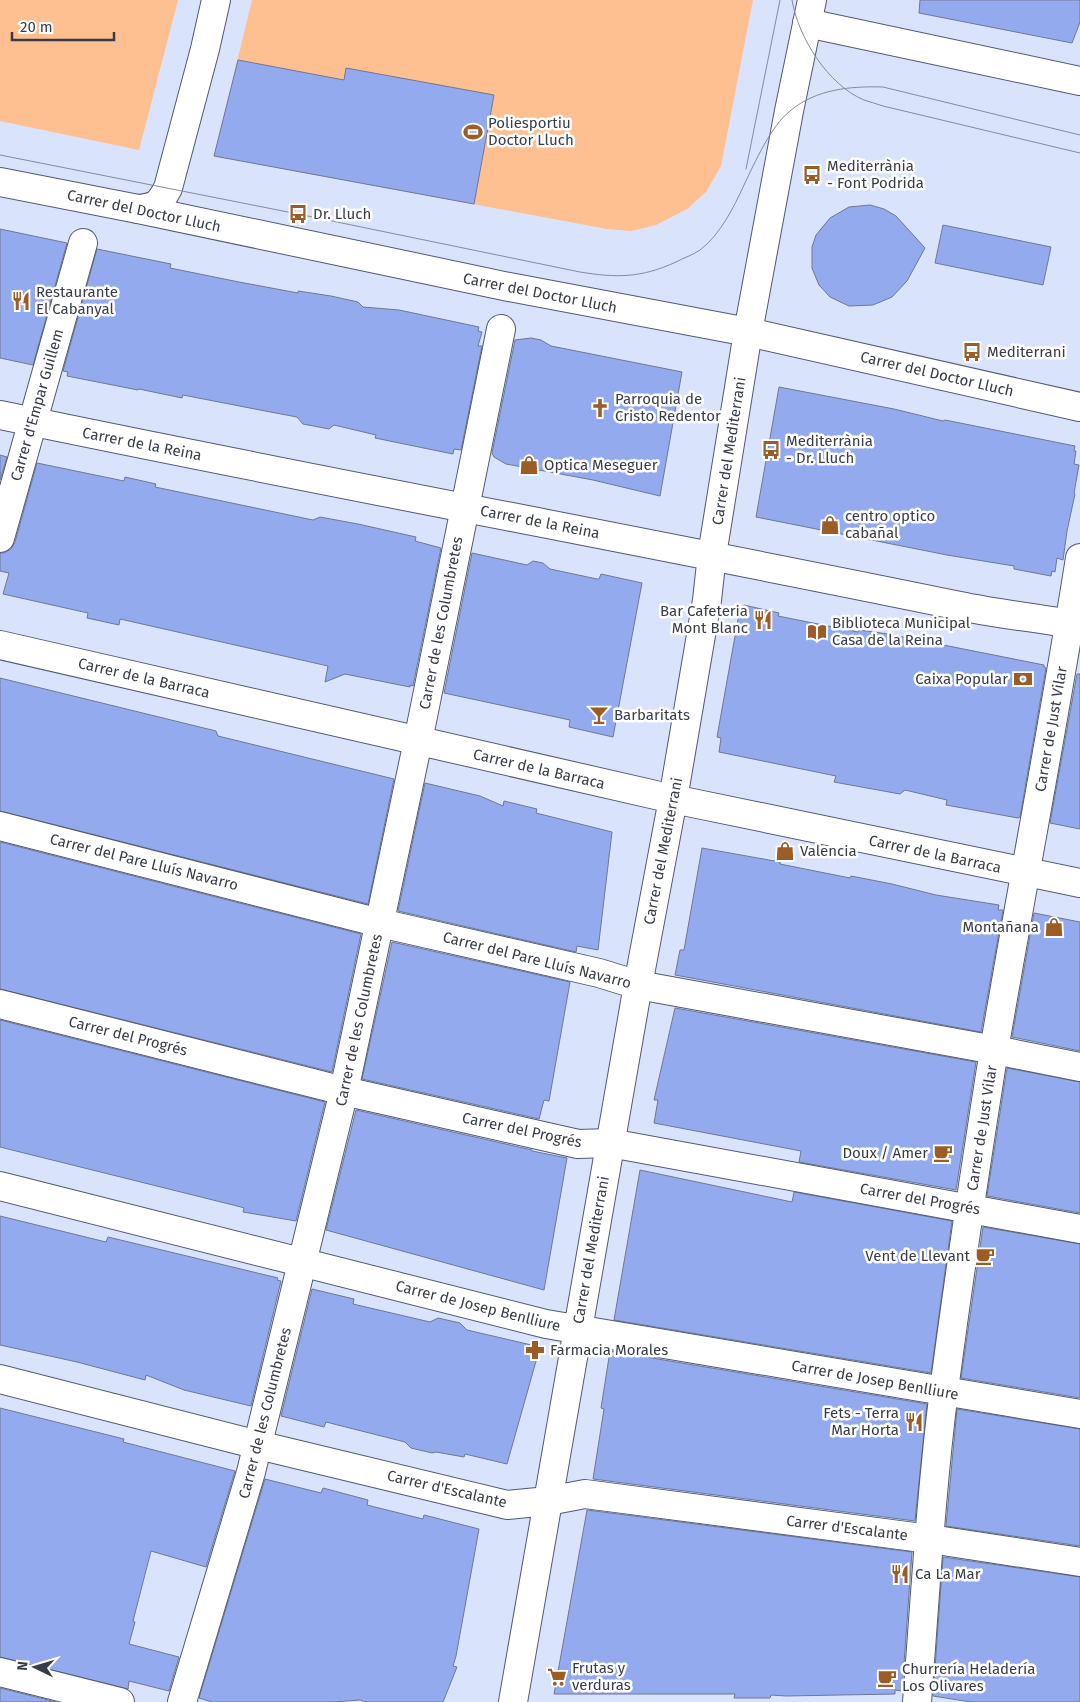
<svg xmlns="http://www.w3.org/2000/svg" width="1080" height="1702" viewBox="0 0 1080 1702" font-family="'Fira Sans',sans-serif">
<style>
.green{fill:#febf91}
.building{fill:#94aaef;stroke:#6e7894}
.lines{fill:none;stroke-linecap:round;stroke-linejoin:round}
.minor-casing{stroke:#515a75;stroke-width:30}
.minor{stroke:#fff;stroke-width:28}
.tram{stroke:#858b9e;stroke-width:1}
.labels{text-anchor:middle;dominant-baseline:central;stroke-width:5;stroke-linejoin:round;paint-order:stroke}
.poi-label{font-size:15px;fill:#383c49;stroke:#fff;text-anchor:start}
.street-label{font-size:15px;fill:#383c49;stroke:#fff}
</style>
<rect width="100%" height="100%" fill="#dae3fc"/>
<g class="green">
<path d="M0 0H178L139 150 0 121Z"/>
<path d="M252 0H753L721 166 706 192 687 209 656 225 631 231 607 229 214 156Z"/>
</g>
<g class="building">
<path d="M920 0H1080V22L1072 43 919 13Z"/>
<path d="M238 60 344 80 346 68 494 95 474 204 214 156Z"/>
<path d="M870 205 884 209 896 216 925 248 907 281 892 297 873 305 849 306 830 297 819 285 812 268V247L816 235 830 218 849 207Z"/>
<path d="M943 225 1051 247 1043 285 935 263Z"/>
<path d="M0 229 67 243 33 365 0 358Z"/>
<path d="M97 249 171 264 170 268 239 282 298 293V291L331 296 358 302 363 307 399 310 479 327 478 331 482 332 478 346H482L461 450 454 449 453 454 375 438 376 435 334 425 329 429 303 424 297 417 260 410 183 395 182 398 139 389 138 390 67 376 68 372 63 371Z"/>
<path d="M531 338 541 340 551 346 682 372 660 496 593 480 506 464 494 457 492 453 515 340Z"/>
<path d="M779 387 894 409 943 421 945 420 1075 446 1074 451H1076L1074 464 1079 465 1074 493 1075 494 1067 531 1063 560 1057 558 1055 572 1052 571 1051 576 1014 569V566L947 555 756 517Z"/>
<path d="M0 455 7 457 0 480Z"/>
<path d="M37 463 124 481 125 477 156 484 155 487 313 520 320 517 358 524 416 537 415 541 441 548 413 686 410 685V687L345 674 325 682 328 666 120 619 119 625 87 618 88 613 3 594 9 573 0 571V553H4L11 549 15 542Z"/>
<path d="M472 553 527 565 533 561 543 563 550 569 597 579H599L601 574 642 583 613 737 569 727 570 720 444 693Z"/>
<path d="M744 605 779 613 778 616 858 632 859 630 888 634 1044 665V667L1046 668 1020 817 1018 818 946 805 947 800 905 790 900 794 834 782 836 776 719 752 721 738 717 737 740 608 743 610Z"/>
<path d="M1077 674H1080V829L1050 823Z"/>
<path d="M0 678 216 731 218 736 394 779 368 904 0 811Z"/>
<path d="M425 783 480 796 503 806 504 801 537 809 536 813 612 832 598 950 577 946 576 952 398 911Z"/>
<path d="M0 842 361 934 332 1072 0 989Z"/>
<path d="M702 848 780 862V864L850 878 851 876 892 884 936 895 999 905 998 910H1003L981 1032 675 975 680 950H684Z"/>
<path d="M1034 913 1080 922V1051L1012 1037Z"/>
<path d="M392 942 570 982 549 1101 544 1100 539 1119 362 1079Z"/>
<path d="M675 1008 976 1062 956 1190 799 1162 801 1151 654 1123 658 1100H654Z"/>
<path d="M0 1020 325 1102 296 1221 243 1212 244 1208 241 1207 0 1147Z"/>
<path d="M1007 1068 1080 1082V1213L987 1196Z"/>
<path d="M356 1110 532 1150V1151L567 1158 544 1290 326 1230Z"/>
<path d="M640 1170 792 1202 794 1192 952 1221 931 1373 614 1320Z"/>
<path d="M0 1216 106 1242 108 1237 278 1278 277 1280 281 1281 251 1406 184 1390 146 1375 145 1380 77 1362 0 1345Z"/>
<path d="M983 1227 1080 1244V1398L961 1378Z"/>
<path d="M312 1289 354 1299 353 1304 430 1322 438 1318 460 1323 467 1330 540 1347 507 1464 465 1454 464 1457 436 1452 432 1453 411 1448 405 1442 326 1422 324 1427 281 1416Z"/>
<path d="M610 1351 927 1404 915 1521 593 1479 604 1409 601 1408Z"/>
<path d="M0 1408 124 1439 123 1442 235 1471 206 1567 151 1551 133 1621 135 1622 129 1644 179 1657 169 1691 129 1681 128 1689 0 1657Z"/>
<path d="M957 1409 1080 1429V1546L946 1526Z"/>
<path d="M265 1479 321 1493 323 1488 368 1500 367 1505 423 1519 424 1515 479 1529 456 1656 453 1666 457 1667 443 1702H365L360 1700 333 1702H212L199 1698Z"/>
<path d="M587 1510 912 1552 902 1691 895 1690V1694L786 1696 771 1695 770 1698H734L735 1694H554Z"/>
<path d="M943 1557 1080 1577V1702H971L933 1696Z"/>
<path d="M0 1688 56 1702H0Z"/>
</g>
<g class="lines">
<g class="minor-casing">
<g id="minor">
<path d="M807 23 1080 81"/>
<path d="M0 182 138 209 509 287 748 332 1080 407"/>
<path d="M138 209C156 207 159 205 168 188L205 49 216 0"/>
<path d="M0 415C321 482 644 541 965 607 1003 615 1042 618 1080 626"/>
<path d="M0 538 83 243"/>
<path d="M0 645 673 799 1080 883"/>
<path d="M0 826 380 923 599 973 638 985 995 1050 1080 1067"/>
<path d="M0 1004 344 1091 578 1144 610 1143 1080 1229"/>
<path d="M0 1186 546 1324 1080 1414"/>
<path d="M0 1379 258 1445 507 1505 548 1501 585 1494 930 1539 1080 1562"/>
<path d="M0 1672 120 1702"/>
<path d="M182 1702 251 1472 344 1091 418 741 501 329"/>
<path d="M513 1702 638 985 673 799 707 600 712 555 748 332 789 111 812 0"/>
<path d="M917 1702C925 1598 931 1493 944 1390 959 1276 976 1163 994 1050 1022 886 1054 723 1080 558"/>
</g>
</g>
<use href="#minor" class="minor"/>
<g class="tram">
<path d="M792 0C798 37 828 85 864 100 870 102 877 104 883 106L1080 153"/>
<path d="M0 155 298 214 580 272C617 278 641 278 676 262 683 258 693 255 700 250 720 235 734 207 744 185 755 162 771 126 790 111 816 89 851 86 883 87L1080 135"/>
<path d="M746 169 780 0"/>
</g>
</g>
<defs>
<g id="stadium-bare" transform="scale(1.5)"><path d="M0-5a6.5 5 0 1 0 0 10a6.5 5 0 1 0 0-10ZM-3.5-1.8h7v3.6h-7Z" fill="#9c5c25" stroke="#fff" stroke-width="2.5" paint-order="stroke"/></g>
<g id="bus-bare" transform="scale(1.5)"><path d="M-5-6H5V4H4V6H2V4H-2V6H-4V4H-5ZM-3.5-4V0h7V-4ZM-3.5 1.2v1.5H-2V1.2ZM2 1.2v1.5H3.5V1.2Z" fill="#9c5c25" stroke="#fff" stroke-width="2.5" paint-order="stroke"/></g>
<g id="restaurant-bare" transform="scale(1.5)"><path d="M-5-6h1v4h1v-4h1v4h1v-4h1v5L-1.5 .5V6h-2V.5L-5-1ZM5-6V6H3V1.5H1.5Q1.5-4 5-6Z" fill="#9c5c25" stroke="#fff" stroke-width="2.5" paint-order="stroke"/></g>
<g id="church-bare" transform="scale(1.5)"><path d="M-1.2-6h2.4v3.5h3.3v2.4h-3.3V6h-2.4V-.1h-3.3v-2.4h3.3Z" fill="#9c5c25" stroke="#fff" stroke-width="2.5" paint-order="stroke"/></g>
<g id="shop-bare" transform="scale(1.5)"><path d="M-5-2.5h2.3a2.7 3.5 0 0 1 5.4 0H5L5.5 6h-11ZM-1.5-2.5h3a1.5 2.3 0 0 0-3 0Z" fill="#9c5c25" stroke="#fff" stroke-width="2.5" paint-order="stroke"/></g>
<g id="library-bare" transform="scale(1.5)"><path d="M-6-4Q-3-5.5-.7-3.5V5Q-3 3-6 4ZM6-4Q3-5.5 .7-3.5V5Q3 3 6 4Z" fill="#9c5c25" stroke="#fff" stroke-width="2.5" paint-order="stroke"/></g>
<g id="bank-bare" transform="scale(1.5)"><path d="M-6-4H6V4H-6ZM0-2.3a2.3 2.3 0 1 0 0 4.6a2.3 2.3 0 1 0 0-4.6Z" fill="#9c5c25" stroke="#fff" stroke-width="2.5" paint-order="stroke"/></g>
<g id="bar-bare" transform="scale(1.5)"><path d="M-6-5H6L.8 .8V4.5H3.5V6h-7V4.5H-.8V.8Z" fill="#9c5c25" stroke="#fff" stroke-width="2.5" paint-order="stroke"/></g>
<g id="cafe-bare" transform="scale(1.5)"><path d="M-5.5-4.5H6V0H3Q3 3.5 0 3.5H-2.5Q-5.5 3.5-5.5 0ZM3-3.2v2h1.7v-2ZM-6 4.5H4V6H-6Z" fill="#9c5c25" stroke="#fff" stroke-width="2.5" paint-order="stroke"/></g>
<g id="pharmacy-bare" transform="scale(1.5)"><path d="M-2-6h4v4h4v4h-4v4h-4v-4h-4v-4h4Z" fill="#9c5c25" stroke="#fff" stroke-width="2.5" paint-order="stroke"/></g>
<g id="supermarket-bare" transform="scale(1.5)"><path d="M-6-5.5h2.5l.6 2H6L4.5 2H-2.5L-4.4-4H-6ZM-1.5 3.2a1.3 1.3 0 1 0 .1 0ZM3 3.2a1.3 1.3 0 1 0 .1 0Z" fill="#9c5c25" stroke="#fff" stroke-width="2.5" paint-order="stroke"/></g>
</defs>
<g fill-rule="evenodd">
<use href="#stadium-bare" x="473" y="132"/>
<use href="#bus-bare" x="812" y="175"/>
<use href="#bus-bare" x="298" y="214"/>
<use href="#restaurant-bare" x="21" y="301"/>
<use href="#bus-bare" x="972" y="352"/>
<use href="#church-bare" x="600" y="408"/>
<use href="#bus-bare" x="771" y="450"/>
<use href="#shop-bare" x="529" y="465"/>
<use href="#shop-bare" x="830" y="525"/>
<use href="#restaurant-bare" x="763" y="620"/>
<use href="#library-bare" x="817" y="632"/>
<use href="#bank-bare" x="1023" y="679"/>
<use href="#bar-bare" x="599" y="715"/>
<use href="#shop-bare" x="785" y="851"/>
<use href="#shop-bare" x="1054" y="927"/>
<use href="#cafe-bare" x="943" y="1153"/>
<use href="#cafe-bare" x="985" y="1256"/>
<use href="#pharmacy-bare" x="535" y="1350"/>
<use href="#restaurant-bare" x="914" y="1422"/>
<use href="#restaurant-bare" x="900" y="1574"/>
<use href="#supermarket-bare" x="557" y="1677"/>
<use href="#cafe-bare" x="887" y="1678"/>
</g>
<g class="labels">
<g class="poi-label">
<text x="488" y="123">Poliesportiu<tspan x="488" dy="17">Doctor Lluch</tspan></text>
<text x="827" y="166">Mediterrània<tspan x="827" dy="17">- Font Podrida</tspan></text>
<text x="313" y="214">Dr. Lluch</text>
<text x="36" y="292">Restaurante<tspan x="36" dy="17">El Cabanyal</tspan></text>
<text x="987" y="352">Mediterrani</text>
<text x="615" y="399">Parroquia de<tspan x="615" dy="17">Cristo Redentor</tspan></text>
<text x="786" y="441">Mediterrània<tspan x="786" dy="17">- Dr. Lluch</tspan></text>
<text x="544" y="465">Optica Meseguer</text>
<text x="845" y="516">centro optico<tspan x="845" dy="17">cabañal</tspan></text>
<text x="748" y="611" text-anchor="end">Bar Cafeteria<tspan x="748" dy="17">Mont Blanc</tspan></text>
<text x="832" y="623">Biblioteca Municipal<tspan x="832" dy="17">Casa de la Reina</tspan></text>
<text x="1008" y="679" text-anchor="end">Caixa Popular</text>
<text x="614" y="715">Barbaritats</text>
<text x="800" y="851">Valencia</text>
<text x="1039" y="927" text-anchor="end">Montañana</text>
<text x="928" y="1153" text-anchor="end">Doux / Amer</text>
<text x="970" y="1256" text-anchor="end">Vent de Llevant</text>
<text x="550" y="1350">Farmacia Morales</text>
<text x="899" y="1413" text-anchor="end">Fets - Terra<tspan x="899" dy="17">Mar Horta</tspan></text>
<text x="915" y="1574">Ca La Mar</text>
<text x="572" y="1668">Frutas y<tspan x="572" dy="17">verduras</tspan></text>
<text x="902" y="1669">Churrería Heladería<tspan x="902" dy="17">Los Olivares</tspan></text>
</g>
<g class="street-label">
<text transform="translate(144 211) rotate(12)">Carrer del Doctor Lluch</text>
<text transform="translate(540 293) rotate(11)">Carrer del Doctor Lluch</text>
<text transform="translate(937 374) rotate(13)">Carrer del Doctor Lluch</text>
<text transform="translate(37 405) rotate(-74)">Carrer d'Empar Guillem</text>
<text transform="translate(142 444) rotate(11)">Carrer de la Reina</text>
<text transform="translate(729 451) rotate(-81)">Carrer del Mediterrani</text>
<text transform="translate(540 522) rotate(11)">Carrer de la Reina</text>
<text transform="translate(441 623) rotate(-79)">Carrer de les Columbretes</text>
<text transform="translate(144 678) rotate(13)">Carrer de la Barraca</text>
<text transform="translate(1051 729) rotate(-80)">Carrer de Just Vilar</text>
<text transform="translate(539 769) rotate(13)">Carrer de la Barraca</text>
<text transform="translate(663 851) rotate(-79)">Carrer del Mediterrani</text>
<text transform="translate(935 854) rotate(12)">Carrer de la Barraca</text>
<text transform="translate(144 862) rotate(14)">Carrer del Pare Lluís Navarro</text>
<text transform="translate(537 960) rotate(14)">Carrer del Pare Lluís Navarro</text>
<text transform="translate(359 1020) rotate(-78)">Carrer de les Columbretes</text>
<text transform="translate(128 1036) rotate(14)">Carrer del Progrés</text>
<text transform="translate(982 1128) rotate(-81)">Carrer de Just Vilar</text>
<text transform="translate(522 1130) rotate(12)">Carrer del Progrés</text>
<text transform="translate(920 1199) rotate(10)">Carrer del Progrés</text>
<text transform="translate(591 1250) rotate(-80)">Carrer del Mediterrani</text>
<text transform="translate(478 1306) rotate(14)">Carrer de Josep Benlliure</text>
<text transform="translate(875 1380) rotate(10)">Carrer de Josep Benlliure</text>
<text transform="translate(265 1413) rotate(-76)">Carrer de les Columbretes</text>
<text transform="translate(447 1489) rotate(13)">Carrer d'Escalante</text>
<text transform="translate(847 1528) rotate(7)">Carrer d'Escalante</text>
</g>
</g>
<g transform="translate(35 1667) rotate(275)" stroke="#ffffff" stroke-width="4" paint-order="stroke">
<path d="M0-4L9 19L0 12L-9 19Z" fill="#383c49"/>
<text y="-8" font-size="14" font-weight="bold" text-anchor="middle" fill="#383c49">N</text>
</g>
<path d="M12 32v8h102v-8" fill="none" stroke="#383c49" stroke-width="2.5"/>
<text x="20" y="32" font-size="15" fill="#383c49" stroke="#ffffff" stroke-width="4" paint-order="stroke">20 m</text>
</svg>
